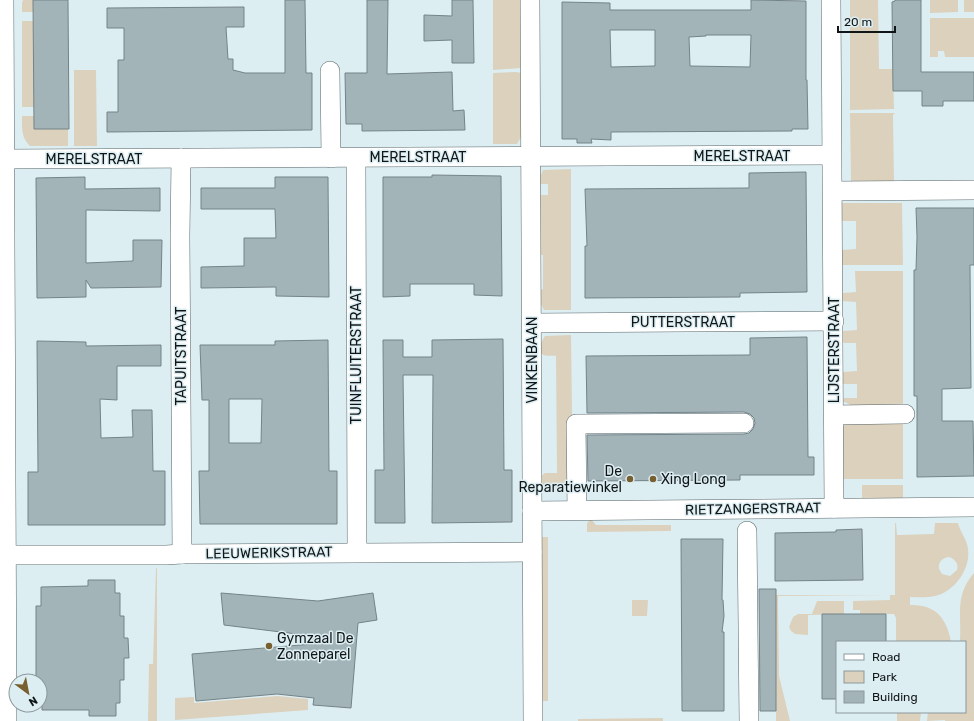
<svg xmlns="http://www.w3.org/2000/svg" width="974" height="721" viewBox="0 0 974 721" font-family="Rubik,sans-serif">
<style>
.green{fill:#dbd1bd;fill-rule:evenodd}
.building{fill:#a3b4b8;stroke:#748387;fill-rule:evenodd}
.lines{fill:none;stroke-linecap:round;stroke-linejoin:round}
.minor-casing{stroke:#556468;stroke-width:20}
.minor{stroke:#fff;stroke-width:19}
.poi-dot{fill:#775f30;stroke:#ddeef3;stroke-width:1.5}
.labels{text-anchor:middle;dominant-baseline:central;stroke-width:3;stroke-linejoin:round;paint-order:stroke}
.street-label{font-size:14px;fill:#101618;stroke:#ddeef3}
.poi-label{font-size:14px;fill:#101618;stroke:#ddeef3;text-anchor:start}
</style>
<rect width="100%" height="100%" fill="#ddeef3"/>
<g class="green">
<path d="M23 0H33V12H22V3Z"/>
<path d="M493 0H521L522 68 493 70Z"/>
<path d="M850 0H878L879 69H893L894 109 850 110Z"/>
<path d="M930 0H958V12L930 13Z"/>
<rect x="964" y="0" width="10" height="12"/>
<path d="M930 18H974V57H945L944 51H938V57H930Z"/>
<path d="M22 21H33L34 107H22Z"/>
<path d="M74 70H96L97 146H74Z"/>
<path d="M516 72 522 73 521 137 517 144H493V73Z"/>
<path d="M850 113H895L893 115 894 184H851Z"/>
<path d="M22 116H34V129H68V146H30C21 138 22 127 22 116Z"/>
<path d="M571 169V310H544L540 302V290L543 289V255H540V195H548V184H539L540 177 543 170Z"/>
<path d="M842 203H902L903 265H842V250L856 249V221H842Z"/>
<path d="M855 271H903V407H854L845 402H843L844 398H857V384H843V372L857 371 856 343H844L843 342V331L857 330 856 302 842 301 843 293 856 292Z"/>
<path d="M571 335 573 490 542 491 541 476 545 473H557L556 356C552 355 546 357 542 354 537 350 542 340 545 336Z"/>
<path d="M854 421H903V479H843V426Z"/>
<rect x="862" y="485" width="41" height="15"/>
<path d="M591 519 596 525H671V531L587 532V523Z"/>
<path d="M895 523H896L897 535 934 534 935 523H958C960 532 967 539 968 549 971 569 954 592 935 596 926 598 918 597 910 597V605C935 604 947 618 951 642H896V618L894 614H860V610H853V601L890 600V595L778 596 779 676 790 721H776V595H895ZM949 557C955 559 959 564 957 570L950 576 942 574 939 569C938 562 942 558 949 557Z"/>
<path d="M541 537H548V701H542Z"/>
<path d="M156 568H157V721H148L149 664H153Z"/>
<path d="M974 573V721H945V720L927 721 928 712H965V642H960C962 616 954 596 974 573Z"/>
<path d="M632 600H648L647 616H632Z"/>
<path d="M817 601H844V614L808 615V635L795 634 791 631 789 627 793 617 798 614H812Z"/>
<path d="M277 696 308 699V710L175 720V698L194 697V703Z"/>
<path d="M897 712H921L920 721H897Z"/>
<path d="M663 718V721H578V719Z"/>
</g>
<g class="building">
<path d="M33 0H68L69 129H34Z"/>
<path d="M285 0H305L306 73H312V130L107 132V112H118V60H124V28H107V8L244 7V27H226L228 59H233V70L245 73H285Z"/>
<path d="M367 0H388L387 74 452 72 453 111 464 110 465 130 362 131V124H346L345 73H367Z"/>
<path d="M452 0H473L474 63H452V40L424 41V15L452 16Z"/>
<path d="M751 0 806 1V80H807L808 129H792V131L611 132V140L591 139 592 143H577V139H562V2L610 3V10H751ZM610 30H655V66L611 67ZM706 35H751L750 67 690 66 689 37 706 36Z"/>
<path d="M895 0H921V72H974V101H943V106H922V91H893L892 2 895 1Z"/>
<path d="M806 172 807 292 740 293V297L585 298V246H587L585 189 749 188V173Z"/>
<path d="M432 175 501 176 502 296 474 295V284H410V296L383 297V177H432Z"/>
<path d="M85 177V189L160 188V211L86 210V263L133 261V240H162L161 287 91 288 86 280V297L37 298 36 178Z"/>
<path d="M275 177H328L329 297 276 296V287L201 288V267L244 266V238H276L275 209H201V188H275Z"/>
<path d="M916 208H974V265H970L971 388 942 389V421H973L974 476 917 477V396H914V270H916L917 237Z"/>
<path d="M807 337 808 457H814V475H740V480L588 481 587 435 744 434 749 433 753 429 755 423 754 418 750 414 744 412 587 413 586 356 750 355V338Z"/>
<path d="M503 339 504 470H512V522L432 523 433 375H403L405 523H375V470H384L383 340H403V357H432V340Z"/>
<path d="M328 340 329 471H337V524H200L199 471H209V400H202L200 345H275V341ZM229 399H262L261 443H229Z"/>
<path d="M37 341 86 342V346L161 345V366H117V400L100 399 101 438 133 437 132 410H152L153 471H165V525H28V472H38Z"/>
<path d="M862 529 863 580 775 581V533L836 532V530Z"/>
<path d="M681 539H723L722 600H723L724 616 722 632H724V711H682Z"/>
<path d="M88 580H115V593H120V616H124V638H128L129 658H124V680H120V703H116V716H89V710H42V683H40V681H36V606H41V587L88 586Z"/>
<path d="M759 589H776V711H760Z"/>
<path d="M221 593 318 601 373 593 377 620 358 623 351 708 313 705 314 698 277 694 196 701 192 654 313 644V636L224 625Z"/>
<path d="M822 614H886V642H837V699H822Z"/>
</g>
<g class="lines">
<g class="minor-casing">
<g id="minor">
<path d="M4 0 7 721"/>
<path d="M530 0 533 721"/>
<path d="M831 0 834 508"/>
<path d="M330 71 331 158"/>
<path d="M181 158 180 236 182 554"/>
<path d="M356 158 357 552"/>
<path d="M4 159 831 155"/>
<path d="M833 191 974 190"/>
<path d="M532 323 834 321"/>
<path d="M834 415 905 414"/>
<path d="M577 510 576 424 744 423"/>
<path d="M532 511 974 507"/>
<path d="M747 531 749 721"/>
<path d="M6 555H166L182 554 532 552"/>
</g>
</g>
<use href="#minor" class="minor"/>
</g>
<g class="poi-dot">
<circle cx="630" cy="479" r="4"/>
<circle cx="653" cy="479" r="4"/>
<circle cx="269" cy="646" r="4"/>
</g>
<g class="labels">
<g class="street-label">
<text x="742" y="156">MERELSTRAAT</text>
<text x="418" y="157">MERELSTRAAT</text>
<text x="94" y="159">MERELSTRAAT</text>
<text x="683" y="322">PUTTERSTRAAT</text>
<text transform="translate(834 350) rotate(-90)">LIJSTERSTRAAT</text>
<text transform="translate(356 355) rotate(-90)">TUINFLUITERSTRAAT</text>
<text transform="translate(181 356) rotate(-90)">TAPUITSTRAAT</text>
<text transform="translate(532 360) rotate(-90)">VINKENBAAN</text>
<text transform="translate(753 509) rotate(-1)">RIETZANGERSTRAAT</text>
<text transform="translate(269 553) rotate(-1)">LEEUWERIKSTRAAT</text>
</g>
<g class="poi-label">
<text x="622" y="471" text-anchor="end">De<tspan x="622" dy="16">Reparatiewinkel</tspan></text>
<text x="661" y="479">Xing Long</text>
<text x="277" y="638">Gymzaal De<tspan x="277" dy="16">Zonneparel</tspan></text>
</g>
</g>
<rect x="836" y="641" width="130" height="72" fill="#ddeef3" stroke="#8b989b"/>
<rect x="844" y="654" width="20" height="6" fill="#ffffff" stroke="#8b989b"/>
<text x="872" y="661" font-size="12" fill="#101618">Road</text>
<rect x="844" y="671" width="20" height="12" fill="#dbd1bd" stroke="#8b989b"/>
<text x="872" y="681" font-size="12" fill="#101618">Park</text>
<rect x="844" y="691" width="20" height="12" fill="#a3b4b8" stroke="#8b989b"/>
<text x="872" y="701" font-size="12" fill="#101618">Building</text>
<g transform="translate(28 693) rotate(148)"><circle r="19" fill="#ddeef3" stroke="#8b989b"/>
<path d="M0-3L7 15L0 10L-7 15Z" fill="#775f30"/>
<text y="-6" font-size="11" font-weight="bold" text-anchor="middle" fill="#101618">N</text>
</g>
<path d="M838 26v6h57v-6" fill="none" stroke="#101618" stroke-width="2"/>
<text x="844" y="26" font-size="12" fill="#101618" stroke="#ddeef3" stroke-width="3" paint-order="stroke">20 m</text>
</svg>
